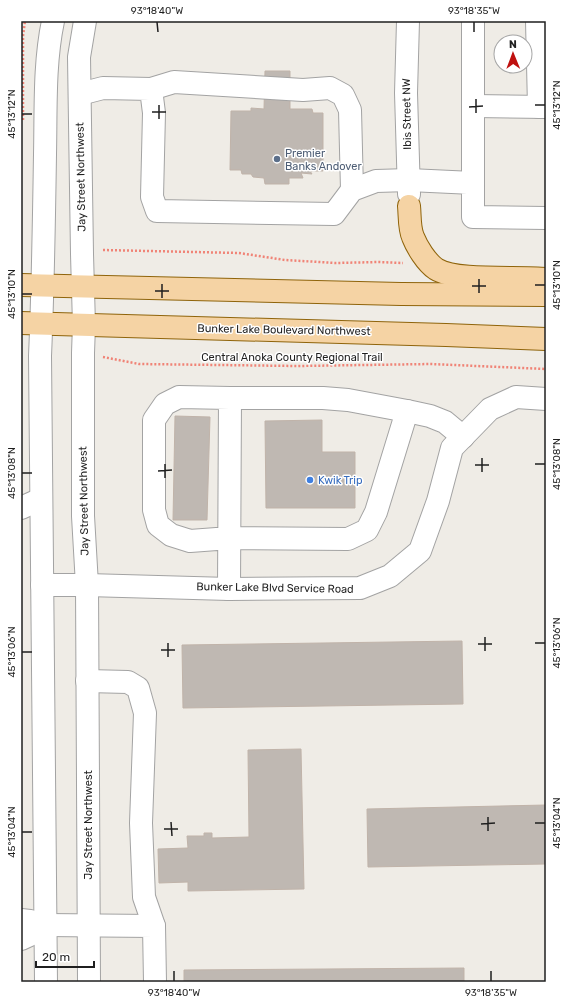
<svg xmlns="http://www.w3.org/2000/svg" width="567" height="1003" viewBox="0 0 567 1003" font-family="Rubik,sans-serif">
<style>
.building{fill:#bfb8b2;stroke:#c0b3a9}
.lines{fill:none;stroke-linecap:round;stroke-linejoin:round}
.minor-casing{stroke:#a3a3a3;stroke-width:24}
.major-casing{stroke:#8f640b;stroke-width:24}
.path{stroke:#f08376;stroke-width:2.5;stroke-dasharray:2 2;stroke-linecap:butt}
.minor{stroke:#fff;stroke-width:22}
.major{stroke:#f5d3a4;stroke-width:22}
.ticks{fill:none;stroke:#1f1f1f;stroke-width:1.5}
.service-dot{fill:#5c6f8a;stroke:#fff;stroke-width:1.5}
.shop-dot{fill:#3f7fe0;stroke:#fff;stroke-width:1.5}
.labels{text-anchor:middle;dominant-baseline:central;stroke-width:3;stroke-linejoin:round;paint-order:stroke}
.street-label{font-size:11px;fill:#1f1f1f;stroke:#fff}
.service-label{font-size:11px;fill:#4e5e75;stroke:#fff;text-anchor:start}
.shop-label{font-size:11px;fill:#366cbe;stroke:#fff;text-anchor:start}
.neatline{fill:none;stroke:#1f1f1f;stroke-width:1.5}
.ticks-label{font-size:10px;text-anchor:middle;fill:#1f1f1f}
</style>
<rect width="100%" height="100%" fill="#efece6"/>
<g class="building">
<path d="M265 71H290V109H312L313 113H323V171H310L312 174 301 173 303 178H289V184H265L264 178 253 177 251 174H242L241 170H230L231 111H251V108L264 109Z"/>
<path d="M175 416 210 417 207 520H173Z"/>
<path d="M322 420V452H355V508H266L265 421Z"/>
<path d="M462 641 463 704 183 708 182 645Z"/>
<path d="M301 749 304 889 188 891V882L159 883 158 849 188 848 187 836H204V833H212V838L249 837 248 750Z"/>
<path d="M546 805V864L368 867 367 809Z"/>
<path d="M464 968V982H184V970Z"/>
</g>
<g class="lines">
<g class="minor-casing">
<g id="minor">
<path d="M85 21 79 57 82 254 84 325 83 353V516L87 585 89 982"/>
<path d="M408 21 406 93 409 194"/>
<path d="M537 21 539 107"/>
<path d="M151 89 174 82 303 90 330 88 343 95 350 110 352 190"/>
<path d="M80 94 103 88 151 89 154 113 152 197 157 211 334 214 352 190 376 181 409 180 473 183V217L546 218"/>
<path d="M474 106 546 107"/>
<path d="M473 183V21"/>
<path d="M407 411 430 416 445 422 463 437"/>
<path d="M21 508 41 499"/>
<path d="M42 585H87L229 589 360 588 390 576 420 551 438 501 452 448 490 409 516 397 546 399"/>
<path d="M229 589 230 398 179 397 165 404 154 420V510L158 525 171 535 190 541 230 538 348 539 367 530 376 512 407 411 348 400 323 398H230"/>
<path d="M87 681 128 682 138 688 145 713 141 823 144 897 154 926"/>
<path d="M21 920 30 921 45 925 34 933 21 939"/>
<path d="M45 925 154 926 155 982"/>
<path d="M46 982 40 356C43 289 44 221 45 154 46 110 44 64 53 21"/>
</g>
</g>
<g class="major-casing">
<g id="major">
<path d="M409 206C410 215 409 228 413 237 417 247 426 262 436 269 457 282 519 276 546 279"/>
<path d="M21 285 401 294 546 295"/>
<path d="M21 323 446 335 546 339"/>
</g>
</g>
<g class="path">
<path d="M23 120V36L25 21"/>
<path d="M103 250 239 253 285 260 336 263 379 262 403 263"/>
<path d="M103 357 139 364 298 366 431 364 546 369"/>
</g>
<use href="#minor" class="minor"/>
<use href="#major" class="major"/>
</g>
<path class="ticks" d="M157 22 158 32M474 22V32M476 99V113M159 105V119M535 105H545M469 107 483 106M152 112H166M22 114H32M479 279V293M162 284V298M535 285H545M472 286H486M155 291H169M22 294H32M482 458V472M165 464V478M535 464H545M475 465H489M158 471 172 470M22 473H32M485 637V651M168 643V657M535 643H545M478 644H492M161 650H175M22 652H32M488 817V831M171 822 172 836M535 823H545M481 824 495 823M164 829H178M22 832H32M174 971V981M491 971V981"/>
<circle class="service-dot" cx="277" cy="159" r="4"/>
<circle class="shop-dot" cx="310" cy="480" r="4"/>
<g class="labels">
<g class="street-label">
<text transform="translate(407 114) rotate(-91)">Ibis Street NW</text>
<text transform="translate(81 177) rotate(-91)">Jay Street Northwest</text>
<text transform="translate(284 330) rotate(1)">Bunker Lake Boulevard Northwest</text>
<text x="292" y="357">Central Anoka County Regional Trail</text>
<text transform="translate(84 501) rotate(-91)">Jay Street Northwest</text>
<text transform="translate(275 588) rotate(1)">Bunker Lake Blvd Service Road</text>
<text transform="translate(88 825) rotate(-90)">Jay Street Northwest</text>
</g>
<g class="service-label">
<text x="285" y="153">Premier<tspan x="285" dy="13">Banks Andover</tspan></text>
</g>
<g class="shop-label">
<text x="318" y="480">Kwik Trip</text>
</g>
</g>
<rect width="567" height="1003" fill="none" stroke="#ffffff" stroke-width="44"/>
<g transform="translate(513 54) rotate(359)"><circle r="19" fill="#ffffff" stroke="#a5a5a5"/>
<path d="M0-3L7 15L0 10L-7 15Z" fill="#bf100f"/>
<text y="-6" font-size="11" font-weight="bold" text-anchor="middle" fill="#1f1f1f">N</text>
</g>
<path d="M36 961v6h58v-6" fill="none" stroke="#1f1f1f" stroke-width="2"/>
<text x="42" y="961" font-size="12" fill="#1f1f1f" stroke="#ffffff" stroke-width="3" paint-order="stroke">20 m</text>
<rect x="22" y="22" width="523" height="959" class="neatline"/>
<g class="ticks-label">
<text x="157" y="14">93°18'40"W</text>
<text x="474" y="14">93°18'35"W</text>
<text transform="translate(556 105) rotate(-90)" y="4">45°13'12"N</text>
<text transform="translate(11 114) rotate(-90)" y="4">45°13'12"N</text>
<text transform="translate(556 285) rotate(-90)" y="4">45°13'10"N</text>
<text transform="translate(11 294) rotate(-90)" y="4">45°13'10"N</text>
<text transform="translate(556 464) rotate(-90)" y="4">45°13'08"N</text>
<text transform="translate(11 473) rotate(-90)" y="4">45°13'08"N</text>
<text transform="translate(556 643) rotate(-90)" y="4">45°13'06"N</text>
<text transform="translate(11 652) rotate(-90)" y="4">45°13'06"N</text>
<text transform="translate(556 823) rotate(-90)" y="4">45°13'04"N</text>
<text transform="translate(11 832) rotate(-90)" y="4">45°13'04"N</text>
<text x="174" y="996">93°18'40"W</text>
<text x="491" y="996">93°18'35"W</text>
</g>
</svg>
